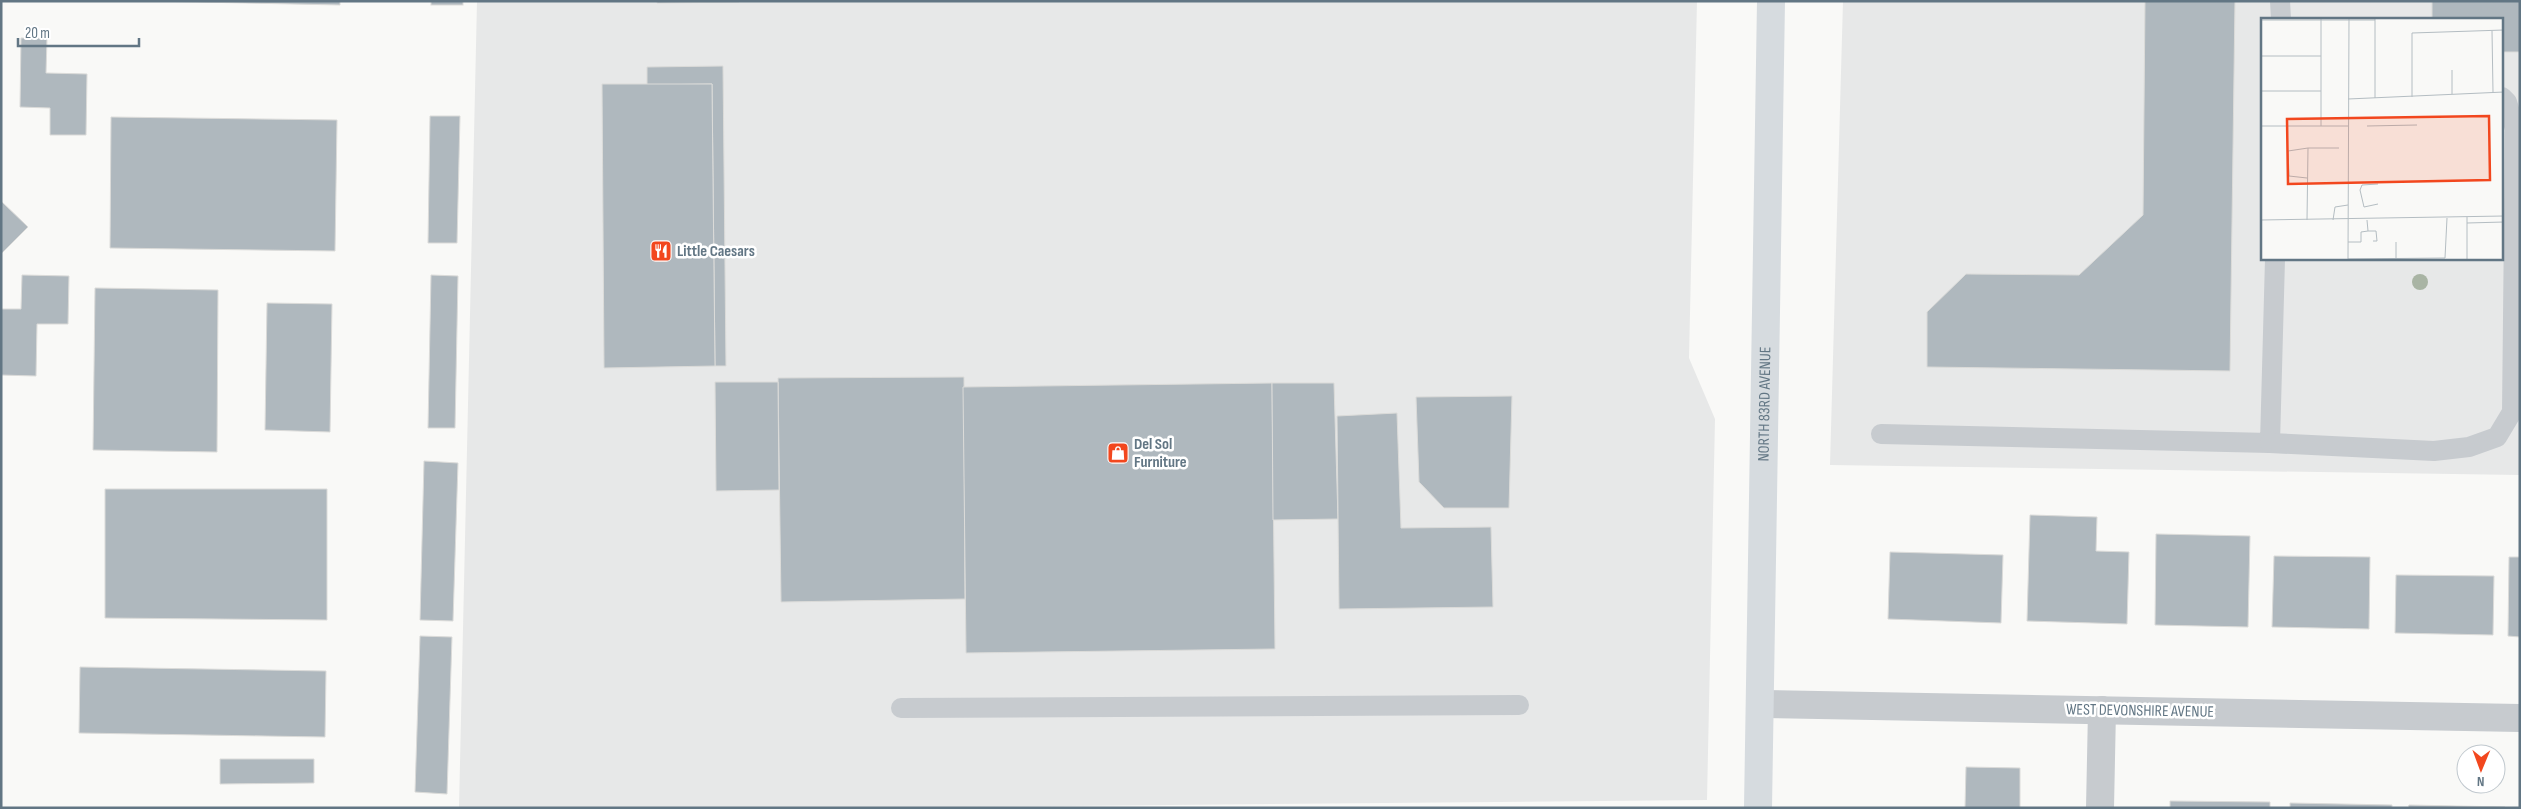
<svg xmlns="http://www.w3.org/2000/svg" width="2521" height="809" viewBox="0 0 2521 809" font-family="'Sofia Sans Condensed',sans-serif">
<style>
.built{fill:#e7e8e8;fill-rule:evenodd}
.building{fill:#afb8be;stroke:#dbdbd9}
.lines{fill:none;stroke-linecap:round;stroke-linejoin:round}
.service{stroke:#c7cbcf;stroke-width:20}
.minor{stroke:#c7cbcf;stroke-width:28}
.secondary{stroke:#d6dbdf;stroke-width:28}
.tree{fill:#a9b4a4}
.labels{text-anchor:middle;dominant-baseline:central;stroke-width:5;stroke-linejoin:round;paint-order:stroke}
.poi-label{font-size:16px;font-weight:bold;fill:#627684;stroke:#fff;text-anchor:start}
.street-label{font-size:16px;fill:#627684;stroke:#fff}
.inset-road{fill:none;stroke:#b4bdc2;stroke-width:1}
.view{fill:#f2471e;fill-opacity:0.15;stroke:#f2471e;stroke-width:2.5}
.inset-edge{fill:none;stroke:#627684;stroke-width:2.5}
</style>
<rect width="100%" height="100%" fill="#f9f9f7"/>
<g class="built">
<path d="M477 1H1697L1689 358 1715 419 1707 800 849 808H459Z"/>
<path d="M1843 1H2520V475L1830 465ZM2262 19H2502V259H2262Z"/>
</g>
<g class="building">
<path d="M150 1H340V5Z"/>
<rect x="431" y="1" width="32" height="4"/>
<path d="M657 1H739V2L657 3Z"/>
<path d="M2145 1H2235L2230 371 1927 367V312L1966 274 2079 275 2143 215Z"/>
<path d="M2432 1H2520V52H2502V19H2432Z"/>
<path d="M21 38H47L46 73 87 74 86 135H50V108L20 107Z"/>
<path d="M723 66 726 366H715L712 84 647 85V67Z"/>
<path d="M602 84H712L715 366 604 368Z"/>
<path d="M430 116H460L457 243H428Z"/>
<path d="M111 117 337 120 335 251 110 248Z"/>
<path d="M1 201 28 227 1 254Z"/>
<path d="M22 275 69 276 68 324H37L36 376 1 375V309H21Z"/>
<path d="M431 275 458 276 455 428H428Z"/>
<path d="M95 288 218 290 217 452 93 450Z"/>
<path d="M267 303 332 304 330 432 265 430Z"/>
<path d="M964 377 965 599 781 602 778 378Z"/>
<path d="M715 382H778L779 490 716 491Z"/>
<path d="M1272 383 1275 649 966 653 963 387Z"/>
<path d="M1272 383H1334L1338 519 1273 520Z"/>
<path d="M1512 396 1509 508H1444L1419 482 1416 397Z"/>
<path d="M1397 413 1401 528 1491 527 1493 607 1339 609 1337 416Z"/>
<path d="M424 461 458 463 453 621 420 620Z"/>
<path d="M105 489H327V620L105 618Z"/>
<path d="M2030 515 2097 517 2096 551 2129 552 2127 624 2027 621Z"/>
<path d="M2156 534 2250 536 2248 627 2155 625Z"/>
<path d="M1890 552 2003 555 2001 623 1888 619Z"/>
<path d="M2274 556 2370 557 2369 629 2272 627Z"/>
<path d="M2509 557H2520V637L2508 636Z"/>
<path d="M2396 575 2494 576 2493 635 2395 633Z"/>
<path d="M420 636 452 637 447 794 415 792Z"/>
<path d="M80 667 326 671 325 737 79 733Z"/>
<path d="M220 759H314V783L220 784Z"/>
<path d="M1966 767 2020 768V808H1965Z"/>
<path d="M2170 801 2270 802V808H2170Z"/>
<path d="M2290 803 2392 805V808H2290Z"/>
<path d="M2409 805 2505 807V808H2408Z"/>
</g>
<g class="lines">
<g class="service">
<path d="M2280 1 2281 19"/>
<path d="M1881 434 2270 443 2275 259"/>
<path d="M2270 443 2434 451 2469 447 2497 437 2512 412 2515 129 2507 102 2502 97"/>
<path d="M901 708 1519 705"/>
</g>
<g class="minor">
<path d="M1760 704 2520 718"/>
<path d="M2100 808 2102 710"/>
</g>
<path class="secondary" id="s1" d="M1758 808 1771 1"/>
</g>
<circle class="tree" cx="2420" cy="282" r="8"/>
<defs>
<g id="restaurant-square" transform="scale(1.125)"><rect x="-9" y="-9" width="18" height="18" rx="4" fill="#f2471e" stroke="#fff"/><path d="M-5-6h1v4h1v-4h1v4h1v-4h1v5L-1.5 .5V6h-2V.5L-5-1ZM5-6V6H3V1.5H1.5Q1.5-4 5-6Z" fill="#fff"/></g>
<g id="shop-square" transform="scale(1.125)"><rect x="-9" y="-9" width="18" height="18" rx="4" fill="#f2471e" stroke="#fff"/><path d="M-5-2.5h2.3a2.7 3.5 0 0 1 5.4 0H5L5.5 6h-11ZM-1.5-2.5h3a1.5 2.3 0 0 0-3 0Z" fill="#fff"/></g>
</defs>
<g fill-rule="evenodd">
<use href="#restaurant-square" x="661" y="251"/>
<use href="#shop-square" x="1118" y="453"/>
</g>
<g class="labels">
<g class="poi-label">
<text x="677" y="251">Little Caesars</text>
<text x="1134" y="444">Del Sol<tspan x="1134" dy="18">Furniture</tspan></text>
</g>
<g class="street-label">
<text stroke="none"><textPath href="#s1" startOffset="404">NORTH 83RD AVENUE</textPath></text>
<text transform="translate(2140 711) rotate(1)">WEST DEVONSHIRE AVENUE</text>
</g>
</g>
<g transform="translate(2261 18)">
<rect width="242" height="242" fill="#f9f9f7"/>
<path class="inset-road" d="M0 2H114M231 13 232 74M0 38H60M191 52V76M0 73H60M151 79V15L243 12M114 80V0M87 81 243 74M0 108H87M60 108V1M106 108 156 107M46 160 28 158 27 133 47 130M117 166 101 167 99 172 103 189 117 186M206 199V242M0 202 243 198M46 202 47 130H78M72 202 74 189 87 187M206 205 243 204M107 213H115L116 223H112M87 224H100V214L107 213 106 202M135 224V241M87 241 184 240 186 200M87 242 88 0"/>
<path class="view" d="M228 98 229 162 27 166 26 101Z"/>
<rect width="242" height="242" class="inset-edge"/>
</g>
<rect width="2521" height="809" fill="none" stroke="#627684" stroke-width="5"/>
<g transform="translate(2481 769) rotate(181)"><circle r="24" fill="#ffffff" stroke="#c0c8ce"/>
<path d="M0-4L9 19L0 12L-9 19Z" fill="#f2471e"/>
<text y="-8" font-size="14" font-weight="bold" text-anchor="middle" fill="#627684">N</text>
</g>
<path d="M18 38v8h121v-8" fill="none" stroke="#627684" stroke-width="2.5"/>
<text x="25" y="38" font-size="15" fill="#627684" stroke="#ffffff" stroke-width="4" paint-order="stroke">20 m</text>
</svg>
